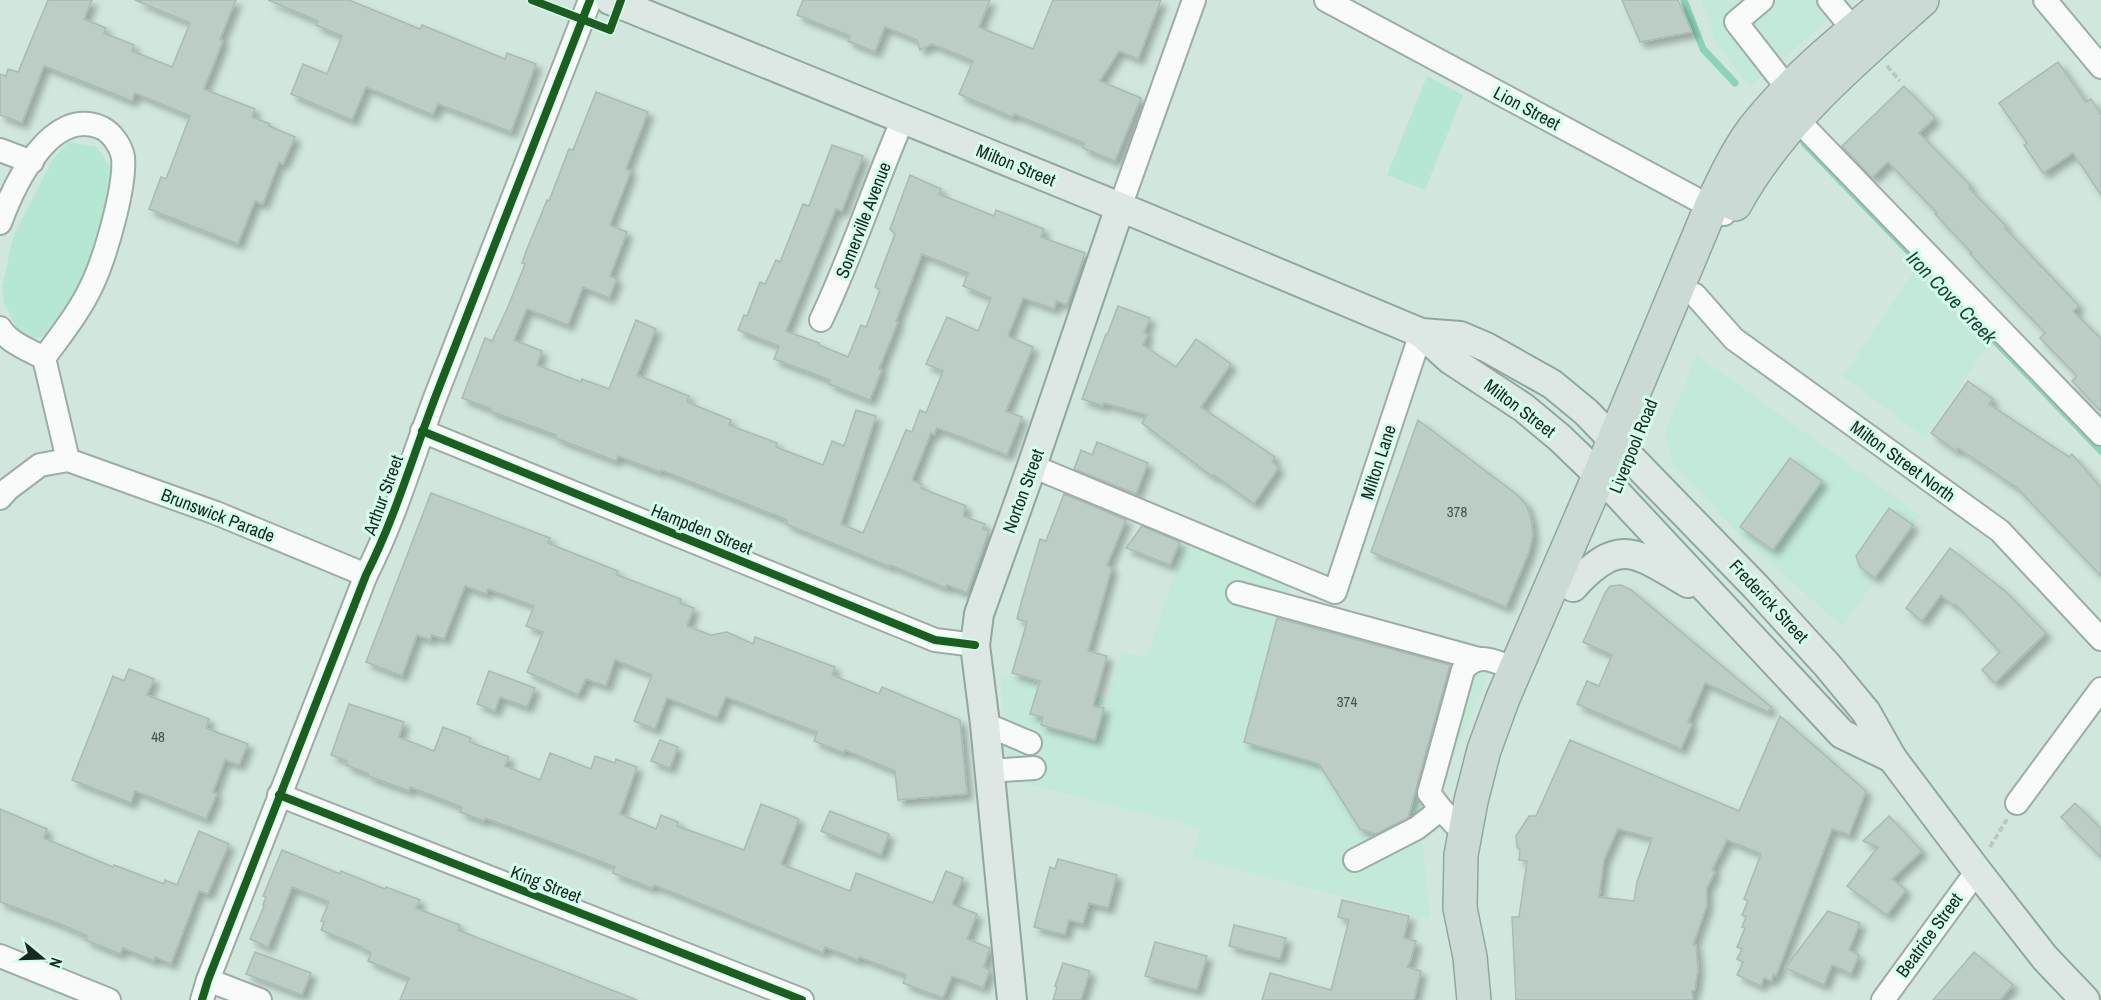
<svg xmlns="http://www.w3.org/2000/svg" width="2101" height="1000" viewBox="0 0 2101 1000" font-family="'Archivo Narrow',sans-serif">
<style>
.built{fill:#c3e9d9}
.green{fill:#b5e7d2}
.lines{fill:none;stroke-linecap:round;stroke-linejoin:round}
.stream{stroke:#8bd4b8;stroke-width:7}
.building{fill:#bbcdc5;stroke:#a9bbb4;stroke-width:1.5;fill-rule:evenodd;filter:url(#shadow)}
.minor-casing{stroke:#9cada6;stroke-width:26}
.major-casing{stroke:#90a79e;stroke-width:32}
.highway-casing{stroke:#90a79e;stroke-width:36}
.path{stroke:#bec6c3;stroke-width:4;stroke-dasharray:6 3;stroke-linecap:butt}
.minor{stroke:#f8fbfa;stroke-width:22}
.major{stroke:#dde8e4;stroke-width:28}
.highway{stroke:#ccdad5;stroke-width:33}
.cycleway-casing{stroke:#d4feec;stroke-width:11}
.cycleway{stroke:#1b5e20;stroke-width:8}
.labels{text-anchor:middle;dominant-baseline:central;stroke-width:6;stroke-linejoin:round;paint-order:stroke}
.number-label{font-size:15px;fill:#42534c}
.street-label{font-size:18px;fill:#182821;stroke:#d4feec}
.water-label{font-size:20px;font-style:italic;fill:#1d4637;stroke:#d4feec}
</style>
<defs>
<filter id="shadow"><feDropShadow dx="5.5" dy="5.5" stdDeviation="3" flood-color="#0004"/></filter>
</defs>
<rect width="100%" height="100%" fill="#d1e7de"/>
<g class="built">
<path d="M1700 0H1852L1749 87 1718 45Z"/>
<path d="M1914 272 1988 345 1925 438 1843 376Z"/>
<path d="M1697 355 1921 516 1842 627 1735 530 1672 463 1665 432Z"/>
<path d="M1187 538 1293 581 1286 595 1497 653 1422 832 1430 919 1192 858 1200 828 1007 779 1001 674 1108 700 1122 652 1147 658Z"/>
</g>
<g class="green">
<path d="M1427 76 1463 95 1425 190 1387 175Z"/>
<path d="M68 142 97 147 115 174 108 218 85 282 58 326 41 338 28 337 18 330 4 303 2 287 13 237 53 159Z"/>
</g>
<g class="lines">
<g class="stream">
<path d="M1684 0 1703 49 1735 83"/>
<path d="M1804 143 2101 451"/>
</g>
</g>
<g class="building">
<path d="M48 0H92L84 19 106 28 104 33 134 45 132 51 172 67 190 23 135 0H236L220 39 223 41 204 89 255 109 252 117 270 124 269 126 295 137 283 164 279 162 263 204 255 201 238 244 149 209 161 177 166 179 190 116 135 93 132 101 44 66 22 123 0 115V74L6 76 8 69 18 72Z"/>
<path d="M268 0H349L420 29 422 25 505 59 507 53 536 64 511 132 438 104 433 115 366 87 352 120 291 94 303 64 327 74 342 36 316 25 318 21Z"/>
<path d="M803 0H990L979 27 1033 49 1053 0H1161L1138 59 1119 51 1100 81 1141 98 1115 161 1083 148 1084 143 1014 114 1012 117 959 94 973 61 932 44 920 50 917 40 885 27 875 52 848 41 850 36 797 15Z"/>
<path d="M1622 0H1678L1692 32 1640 42Z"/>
<path d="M2058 62 2086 102 2091 99 2101 115V195L2073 153 2043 173 2024 145 2027 143 1999 103Z"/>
<path d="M1904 86 1935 118 1919 133 1971 186 1969 188 2006 226 2005 228 2079 306 2073 311 2101 339V411L2072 381 2077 376 2040 338 2045 333 1970 254 1972 253 1935 214 1937 213 1888 162 1872 178 1842 146Z"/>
<path d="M596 92 648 112 626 169 631 171 610 225 627 232 610 276 617 279 609 298 583 287 568 325 527 309 514 340 542 351 537 365 581 382 582 379 609 389 636 320 656 329 637 375 689 396 687 402 731 420 729 425 777 443 776 447 823 465 832 441 844 446 856 410 876 416 841 524 863 533 906 430 912 432 920 410 926 413 943 371 926 364 947 317 978 331 991 298 963 286 968 273 922 254 896 321 898 322 879 369 882 370 870 400 829 384 830 380 774 359 779 346 738 330 744 315 747 316 760 282 765 284 776 260 780 262 803 204 809 206 832 145 863 156 842 211 836 209 786 331 819 343V345L848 357 861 325 866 327 880 290 875 287 895 234 890 229 910 175 941 189 939 194 994 216 996 210 1044 229 1041 237 1085 253 1067 305 1057 301 1054 309 1023 298 1008 336 1033 347 1006 411 1022 417 1007 455 937 428 934 435 931 433 912 480 922 484 921 488 966 506 963 516 985 524 983 529 989 531 967 593 947 585 946 588 890 565V567L786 524 787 520 661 470 660 472 618 456 616 461 555 438 556 435 490 411 491 409 462 398 485 338 492 341 507 309 525 264 522 263 527 249 547 200 549 201 569 149 573 150Z"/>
<path d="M1118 306 1150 318 1144 333 1148 334 1143 345 1176 367 1196 339 1231 364 1201 407 1275 457 1272 462 1279 467 1254 504 1214 475 1213 477 1142 423 1147 415 1104 403 1103 406 1082 399 1106 334 1107 335Z"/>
<path d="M1968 381 1993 399 1989 404 2069 457 2072 454 2101 488V576L2017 488 1958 448 1956 451 1931 433Z"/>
<path d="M1418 420 1515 493 1526 504 1531 518 1533 535 1529 552 1506 607 1371 552Z"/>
<path d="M1097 442 1148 463 1136 494 1074 469 1081 450 1092 455Z"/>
<path d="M1790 458 1822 481 1773 550 1740 527Z"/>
<path d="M431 493 550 538 548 543 618 571 617 575 681 599 680 603 694 608 687 626 711 635 727 632 753 644 755 637 835 667 832 675 879 694 882 687 960 720 967 794 898 800 895 771 845 750 844 753 814 741 817 732 726 697 717 718 667 698 655 729 634 721 652 675 615 660 606 686 586 679 578 695 527 672 543 632 526 626 534 606 488 589 486 594 465 586 444 639 432 635 430 640 417 635 402 676 366 662Z"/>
<path d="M1064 494 1126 520 1107 565 1112 568 1088 651 1107 656 1093 706 1104 708 1095 740 1041 725 1043 717 1030 714 1040 681 1012 673 1027 622 1017 619 1021 603 1040 539 1046 541Z"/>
<path d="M1889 508 1913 525 1875 578 1860 567 1856 556Z"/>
<path d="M1142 526 1180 542 1170 565 1126 548Z"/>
<path d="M1950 548 2005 591 2046 633 1995 683 1982 670 2000 652 1956 605 1954 606 1941 595 1922 621 1906 608Z"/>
<path d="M1621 585 1631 590 1771 707 1768 712 1705 683 1688 722 1692 724 1681 749 1577 704 1587 681 1599 686 1612 655 1583 642 1605 593 1610 586Z"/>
<path d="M1277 618 1450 665 1408 818 1376 834 1360 829 1319 764 1244 742Z"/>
<path d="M129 669 154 679 147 695 209 719 206 728 248 744 239 765 225 760 213 792 217 794 206 819 135 791 131 803 72 780 113 676 124 681Z"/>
<path d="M489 671 535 688 527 707 500 697 495 711 477 704Z"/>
<path d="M349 704 404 722 399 737 434 751 443 727 471 738 470 742 509 757 505 766 540 780 550 753 591 769 595 756 615 763 616 759 637 767 620 814 656 829 661 815 678 822 677 826 744 850 761 804 779 811 799 819 781 864 850 891 856 873 933 903 946 871 963 878 952 904 977 914 967 939 990 948 984 967 990 970 983 988 952 976 943 998 903 983 906 975 859 957 858 960 825 947 823 953 654 885 652 888 613 873 615 867 566 848 485 818 484 821 460 812 462 807 410 787 409 791 368 776 369 774 346 765 347 761 331 755Z"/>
<path d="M1780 716 1866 791 1849 835 1832 829 1776 976 1774 974 1771 981 1764 978 1761 986 1737 975 1743 962 1737 959 1742 949 1737 947 1745 928 1742 927 1746 917 1742 915 1748 901 1744 899 1761 854 1727 840 1712 870 1715 872 1707 888V905L1693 945H1696L1698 969 1695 990 1692 991 1693 1000H1516L1512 917H1519L1527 861 1519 860 1520 850 1517 847 1516 836 1529 816H1536L1570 740 1739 811ZM1618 829 1652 838 1637 882 1634 901 1599 897 1604 860Z"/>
<path d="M660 740 678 747 670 768 651 761Z"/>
<path d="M2075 803 2101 829V857L2061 817Z"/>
<path d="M0 809 47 829 44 838 113 867 114 865 164 884 165 880 177 885 199 831 229 844 208 894 199 891 171 964 155 957 154 961 123 948 120 954 86 940 87 936 63 925 0 902Z"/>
<path d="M830 811 889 834 881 855 821 831Z"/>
<path d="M1889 816 1922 851 1892 879 1906 890 1887 915 1847 886 1878 847 1863 841Z"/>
<path d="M282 850 340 874 341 871 385 889 386 887 420 900 416 908 460 925 458 930 637 1000H400L409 978 368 961 371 953 361 948 362 947 321 930 324 922 321 921 329 902 292 887 268 947 250 939 264 906 263 905 266 897 263 896Z"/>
<path d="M1058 859 1117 875 1108 908 1089 903 1083 924 1069 920 1065 935 1034 927 1050 867 1055 869Z"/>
<path d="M1342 900 1409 916 1404 938 1416 941 1410 962 1407 967 1421 971 1414 1000H1262L1270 973 1331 990 1349 920 1338 917Z"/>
<path d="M1828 911 1860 923 1849 950 1859 955 1851 974 1832 965 1824 985 1785 968Z"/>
<path d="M1234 925 1286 938 1280 959 1229 946Z"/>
<path d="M1155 942 1207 956 1197 990 1145 976Z"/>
<path d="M255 952 311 973 302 995 246 974Z"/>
<path d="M1974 952 2013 985 2000 1000H1933Z"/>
<path d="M1063 963 1090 971 1081 1000H1053L1057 987 1055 986Z"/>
</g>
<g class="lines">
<g class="minor-casing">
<g id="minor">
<path d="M1326 0 1724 214"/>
<path d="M1762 0 1736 22 1796 99"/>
<path d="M1829 0 1862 40"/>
<path d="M2045 0 2101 67"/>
<path d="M1788 110 2101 434"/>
<path d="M0 150 32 162"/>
<path d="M1120 207 1194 0"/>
<path d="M0 223C14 185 51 105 102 128 112 133 121 146 123 157 126 186 105 258 92 285 80 311 61 335 44 358"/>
<path d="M1695 295 1734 339 2000 531 2101 639"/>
<path d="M821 320C852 255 874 186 903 119"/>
<path d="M0 328C9 343 29 350 44 358L68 460"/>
<path d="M422 431 935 640 975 645"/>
<path d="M1032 466 1335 592 1421 333"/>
<path d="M0 498 8 489 40 465 68 460 216 513 366 575"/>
<path d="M1238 593 1479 659"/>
<path d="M985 724 1030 743"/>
<path d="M990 771 1034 768"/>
<path d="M279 795 802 1000"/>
<path d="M2017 803 2101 689"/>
<path d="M1465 835 1441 809 1429 793 1463 670C1479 650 1495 662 1515 669"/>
<path d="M1355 860 1417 828 1441 809"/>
<path d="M0 956 109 1000"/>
<path d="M208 980 260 1000"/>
<path d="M202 1000 208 980 366 575C397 514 415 448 440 385 490 256 540 128 590 0"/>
<path d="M1883 1000 1977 871"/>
</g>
</g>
<g class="major-casing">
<g id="major">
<path d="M610 0 1142 216 1421 333 1460 336 1486 347 1552 384 1586 412 1756 587 1827 665 1866 712 1892 758 1977 871 2045 958 2085 1000"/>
<path d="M1421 333 1451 360 1524 408 1560 438 1614 490 1842 734 1892 758"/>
<path d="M1573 587C1620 535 1636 553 1688 583"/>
<path d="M1012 1000 985 724 975 645 979 614 1032 466 1120 207"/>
</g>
</g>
<g class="highway-casing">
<g id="highway">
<path d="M1735 204C1779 123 1853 61 1922 0"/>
<path d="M1474 1000 1470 957 1460 908 1461 855 1471 801 1484 750 1503 698 1599 476 1711 207C1723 181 1736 153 1753 130 1792 80 1842 40 1890 0"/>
</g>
</g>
<g class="path">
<path d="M1887 66 1900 81"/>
<path d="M1990 847 2007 819"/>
</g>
<use href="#minor" class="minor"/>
<use href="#major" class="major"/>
<use href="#highway" class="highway"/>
<g class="cycleway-casing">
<g id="cycleway">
<path d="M532 0 610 30 621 0"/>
<path d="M422 431 935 640 975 645"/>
<path d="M279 795 802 1000"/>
<path d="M202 1000 208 980 366 575C397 514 415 448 440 385 490 256 540 128 590 0"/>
</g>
</g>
<use href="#cycleway" class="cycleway"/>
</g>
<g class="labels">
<g class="number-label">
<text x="1457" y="511">378</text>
<text x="1347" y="701">374</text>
<text x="158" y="736">48</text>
</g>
<g class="street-label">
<text transform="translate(1527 108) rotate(28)">Lion Street</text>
<text transform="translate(1016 165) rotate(22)">Milton Street</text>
<text transform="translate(863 220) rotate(-69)">Somerville Avenue</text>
<text transform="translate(1520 408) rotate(37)">Milton Street</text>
<text transform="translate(1633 446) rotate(-68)">Liverpool Road</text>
<text transform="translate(1903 461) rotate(36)">Milton Street North</text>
<text transform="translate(1378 462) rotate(-72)">Milton Lane</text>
<text transform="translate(1023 491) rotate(-70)">Norton Street</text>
<text transform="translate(383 495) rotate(-70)">Arthur Street</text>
<text transform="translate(218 515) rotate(21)">Brunswick Parade</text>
<text transform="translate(702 529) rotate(22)">Hampden Street</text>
<text transform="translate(1769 601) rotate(47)">Frederick Street</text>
<text transform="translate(546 884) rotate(21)">King Street</text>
<text transform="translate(1929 935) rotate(-54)">Beatrice Street</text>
</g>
<g class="water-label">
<text transform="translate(1952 297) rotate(46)">Iron Cove Creek</text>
</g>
</g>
<g transform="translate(42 958) rotate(109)" stroke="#d4feec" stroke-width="4.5" paint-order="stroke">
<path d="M0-4.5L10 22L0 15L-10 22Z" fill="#182821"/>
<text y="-9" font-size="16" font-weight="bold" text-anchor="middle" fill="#182821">N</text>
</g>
</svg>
